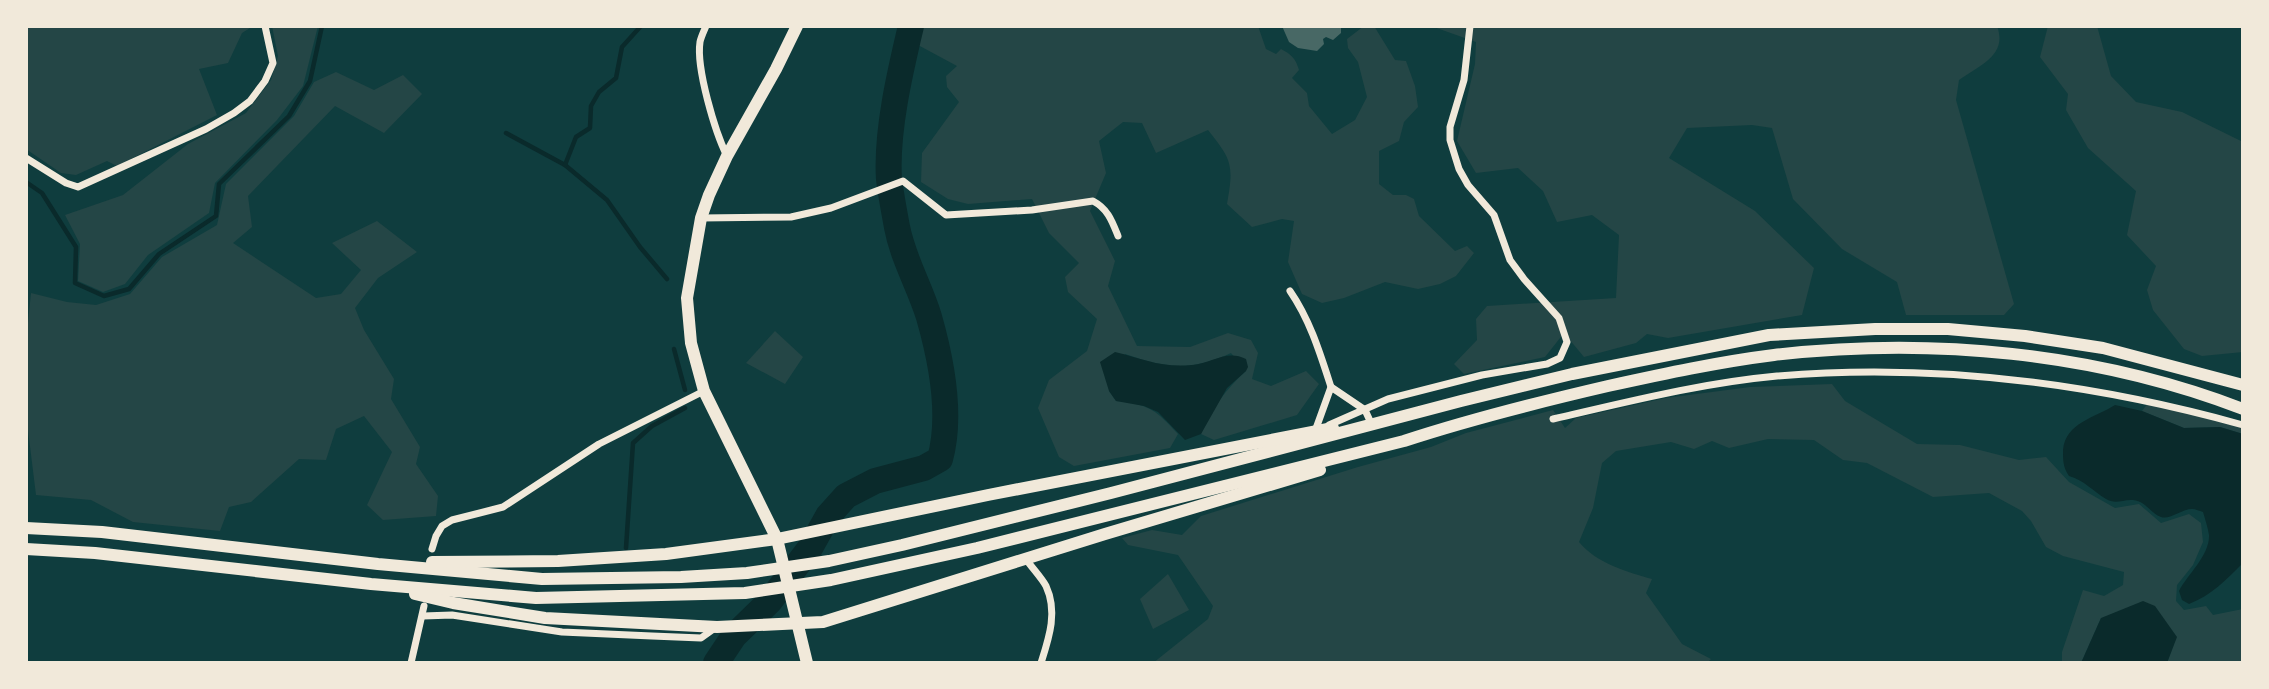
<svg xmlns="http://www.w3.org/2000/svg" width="2269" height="689" viewBox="0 0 2269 689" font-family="'Public Sans',sans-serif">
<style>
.green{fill:#244646}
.water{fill:#0a2a2b}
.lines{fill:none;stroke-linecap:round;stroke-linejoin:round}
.stream{stroke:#0a2a2b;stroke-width:4.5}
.river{stroke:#0a2a2b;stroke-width:26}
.building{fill:#486865}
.minor{stroke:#f1e9da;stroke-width:7}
.secondary{stroke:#f1e9da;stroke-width:12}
.primary{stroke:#f1e9da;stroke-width:12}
</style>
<rect width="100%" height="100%" fill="#0f3d3e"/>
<g class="green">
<path d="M26 26H253L242 33 228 63 199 69 217 115 117 166 107 161 76 175 61 173 26 149Z"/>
<path d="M272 26H318L303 86 277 120 215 183 209 213 148 255 125 284 103 292 78 281 80 244 65 215 123 195 188 144 246 113 271 80 278 56Z"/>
<path d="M921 26H1258L1266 49 1276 54 1281 49C1291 54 1296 59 1299 70L1292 78 1307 93 1309 106 1332 134 1355 120 1367 97 1358 62 1348 48 1347 39 1364 26H1374L1395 60 1406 61 1415 86 1418 107 1404 122 1399 141 1379 151V184L1393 195H1406L1414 199 1419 216 1455 251 1467 246 1474 253 1456 276 1440 284 1418 289 1385 282 1344 298 1322 303 1302 294 1288 262 1294 221 1282 219 1252 227 1227 204C1234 165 1232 160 1208 130L1156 153 1142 123 1123 122 1099 141 1106 173 1090 211 1115 261 1108 286 1137 346 1190 347 1228 333 1251 340 1258 353 1252 379 1271 386 1306 371 1319 384 1297 415 1214 440 1201 434C1211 409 1226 389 1246 371L1231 353C1190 372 1166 368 1125 354L1109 391 1116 401C1149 404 1156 410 1178 434L1170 448 1074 466 1059 457 1038 408 1049 380 1087 351 1097 319 1068 292 1065 277 1079 263 1049 233 1032 199 968 204 948 199 921 182 922 153 959 102 947 87 946 76 957 66 918 45Z"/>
<path d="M1431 26H1997C2008 55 1980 65 1959 80L1956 100 2014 304 2004 315H1906L1897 282 1842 249 1793 199 1772 128 1752 125 1687 128 1669 158 1755 211 1814 268 1802 315 1668 338 1647 334 1636 343 1584 357 1564 333 1545 357 1464 374 1454 364 1477 340 1476 319 1487 306 1616 298 1619 235 1592 215 1557 222 1543 191 1518 168 1476 173 1457 141 1475 64 1476 42Z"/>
<path d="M2048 26H2097L2111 76 2136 102 2182 112 2243 142V352L2202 356 2184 349 2153 310 2147 290 2156 266 2127 235 2136 191 2088 148 2066 110 2068 94 2040 57Z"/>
<path d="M336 72 374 90 403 75 422 94 384 133 335 106 248 196 252 227 233 243 316 298 341 294 361 270 332 243 377 221 417 252 378 278 355 308 364 330 394 379 391 399 420 447 416 464 438 496 436 516 383 520 367 505 392 452 364 416 336 429 326 460 299 459 251 502 229 507 220 531 133 522 91 500 36 495 26 414V342L31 293 67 302 96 305 130 294 162 257 217 225 226 184 294 116 314 82Z"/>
<path d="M775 331 803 357 785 384 746 363Z"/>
<path d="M1832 384 1845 401 1917 444 1960 445 2019 460 2046 457 2069 482 2115 508 2139 504 2161 523 2189 514 2201 523 2203 542 2193 565 2177 585 2176 601 2184 610 2206 606 2213 615 2243 609V663H2167L2176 637 2101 618 2081 663H2062V652L2083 590 2104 596 2123 585 2124 572 2063 556 2046 547 2031 521 2022 511 1989 493 1933 497 1867 463 1843 460 1814 440 1768 439 1729 448 1712 441 1694 449 1671 442 1616 451 1602 463 1593 508 1579 542C1596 563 1627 572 1652 579L1646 593 1682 644 1711 659 1707 663H1153L1208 619 1213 606 1178 555 1128 545 1122 538 1152 530 1182 535 1201 516 1358 467 1431 447 1466 433 1553 410 1565 428 1576 418 1666 398 1750 387Z"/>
<path d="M2151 399 2243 422V434L2220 427 2184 428 2142 411Z"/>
<path d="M1168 574 1189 610 1153 629 1140 599Z"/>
</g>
<g class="water">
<path d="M1115 352C1144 359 1161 368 1192 365 1212 363 1227 349 1246 359L1248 367 1246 371 1227 388 1201 434 1185 440 1158 412 1144 406 1116 401 1109 391 1100 362Z"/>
<path d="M2115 405 2142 411 2184 428 2220 427 2243 434V563C2226 580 2212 595 2189 604L2182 600 2179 591C2188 574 2210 555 2209 535 2208 528 2205 519 2203 512 2199 511 2196 509 2192 509 2182 509 2170 520 2161 517 2151 514 2146 501 2133 500 2123 499 2116 505 2106 499 2093 491 2085 481 2069 476 2063 467 2063 461 2063 450 2066 422 2095 418 2115 405Z"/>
<path d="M2143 601 2155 606 2177 637 2167 663H2081L2101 618Z"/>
</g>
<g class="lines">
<g class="stream">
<path d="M506 133 565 165 607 200 640 247 667 279"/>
<path d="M565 165 576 137 590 128 591 106 599 92 616 78 622 47 641 26"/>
<path d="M26 182 42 193 76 247 75 283 104 296 129 289 159 254 216 216 219 184 289 116 310 81 322 26"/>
<path d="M674 349 685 390"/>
<path d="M626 548 633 443 652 426 685 408"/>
</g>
<path class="river" d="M716 663 734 636 770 601 810 548 828 516 846 496 875 481 924 468 940 459C952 416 941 359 929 317 920 287 903 259 897 227 894 211 891 195 889 179 886 132 900 72 911 26"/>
</g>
<path class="building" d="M1282 26H1341V33L1333 40 1326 37 1323 39 1324 44 1317 51 1298 48 1289 42Z"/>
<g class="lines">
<g class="minor">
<path d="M706 26C704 31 701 37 700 42 696 68 715 132 727 156"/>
<path d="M26 158 66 183 78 187 206 129 234 113 250 101 265 81 273 63 265 26"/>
<path d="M701 218 791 217 831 208 903 181 946 215 1032 210 1093 201C1108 209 1112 221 1118 236"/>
<path d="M1290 291C1310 320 1320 353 1331 387"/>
<path d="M1553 419C1627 402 1701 383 1777 376 1933 363 2092 383 2243 425"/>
<path d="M1329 425 1388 399 1482 375 1547 364 1560 358 1567 342 1559 318 1524 279 1510 260 1494 215 1468 185 1459 169 1450 140V127L1464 80 1470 26"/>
<path d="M1314 434 1331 387 1365 410 1371 423"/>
<path d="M432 549 436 536 442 526 452 520 503 507 599 444 704 391"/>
<path d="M1026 559C1032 568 1041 577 1046 586 1058 612 1049 638 1041 663"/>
<path d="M423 616 452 615 562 632 652 636 701 638 715 628"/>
<path d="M411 663 424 606"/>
</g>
<path class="secondary" d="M797 26 776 69 727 156 709 195 701 218 687 298 691 343 704 391 777 539 807 663"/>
<g class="primary">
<path d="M26 528 102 532 378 564 542 579 681 577 747 573 829 561 902 545 1111 493 1461 401 1572 374 1769 335 1875 329H1948L2025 336 2103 348 2243 385"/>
<path d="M26 549 95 553 371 584 536 598 745 593 831 580 977 548 1404 441C1471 419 1539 402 1608 386 1663 374 1718 362 1774 355 1931 337 2095 352 2243 409"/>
<path d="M432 562 558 561 666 554 777 539 988 495 1333 428"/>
<path d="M415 594 453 603 545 618 717 627 823 622 1105 534 1320 470"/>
</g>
</g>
<rect width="2269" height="689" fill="none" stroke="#f1e9da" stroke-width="56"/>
</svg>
